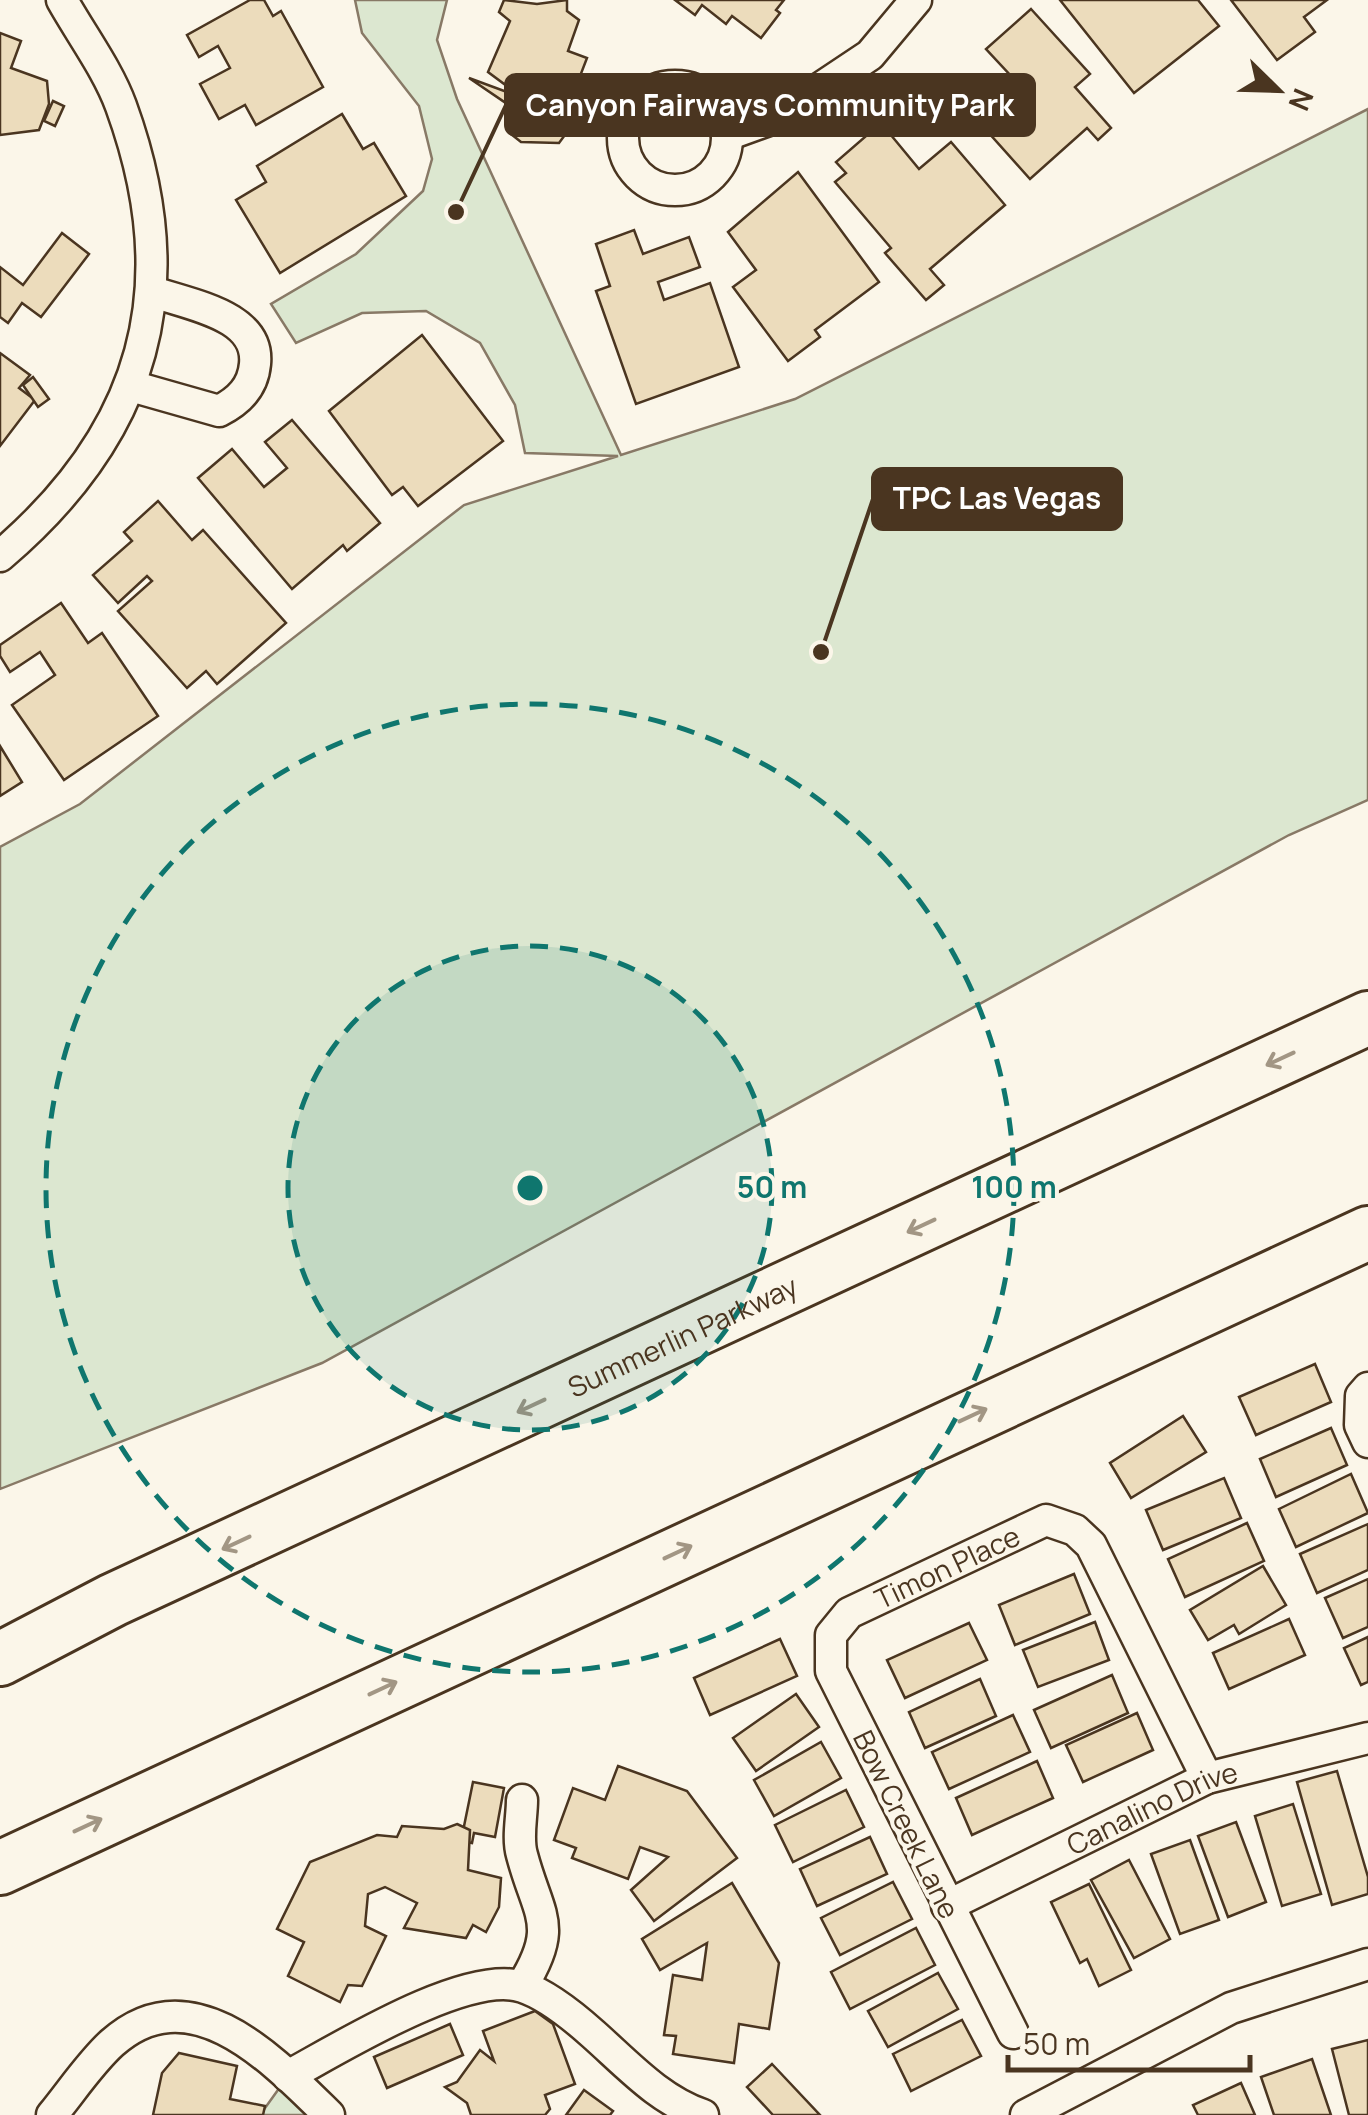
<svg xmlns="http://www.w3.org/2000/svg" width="1368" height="2115" viewBox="0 0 1368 2115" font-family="Manrope,sans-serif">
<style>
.green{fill:#dce7d0;stroke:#887966;stroke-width:2.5}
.building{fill:#ecdcbc;stroke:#4a3520;stroke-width:2.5}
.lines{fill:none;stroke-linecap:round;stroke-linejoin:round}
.street-casing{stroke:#4a3520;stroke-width:35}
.highway-casing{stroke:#4a3520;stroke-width:58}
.street{stroke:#fbf6e9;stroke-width:30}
.highway{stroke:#fbf6e9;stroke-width:52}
.oneway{stroke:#a29684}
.ring{fill:none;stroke:#0f766e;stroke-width:5;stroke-dasharray:18 12}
.labels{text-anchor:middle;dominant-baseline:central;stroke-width:8;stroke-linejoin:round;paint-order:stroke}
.street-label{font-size:28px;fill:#4a3520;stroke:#fbf6e9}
.centre{fill:#0f766e;stroke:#fbf6e9;stroke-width:5}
.ring-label{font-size:30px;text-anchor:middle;font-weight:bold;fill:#0f766e;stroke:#fbf6e9;stroke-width:8;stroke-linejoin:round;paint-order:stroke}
.leader{fill:none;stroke:#4a3520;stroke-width:4}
.callout-dot{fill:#4a3520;stroke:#fbf6e9;stroke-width:4}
.callout{fill:#4a3520;stroke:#4a3520;stroke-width:4}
.callout-label{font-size:30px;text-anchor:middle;font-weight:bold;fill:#fff}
</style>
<rect width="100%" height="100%" fill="#fbf6e9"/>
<g class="green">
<path d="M355 0H447L437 40 457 99 621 455 795 399 1368 109V800L1289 835 322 1363 0 1489V847L80 804 464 505 618 456 525 453 515 405 480 343 426 311 362 313 296 343 271 304 356 254 423 191 432 159 419 106 362 33Z"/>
<path d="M288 2076 329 2115H260Z"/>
</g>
<g class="building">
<path d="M250 0H264L273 16 281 11 323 87 256 125 245 105 219 119 200 84 230 68 218 46 199 57 187 35Z"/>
<path d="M504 0 537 4 567 0V11L579 20 568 51 587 58 577 84 562 83 556 100V111L573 124 559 143 521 142 511 134 519 112 469 78 523 98 488 72 510 21 499 12Z"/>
<path d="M675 0H784L776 10 780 13 761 38 732 16 726 24 702 5 695 15Z"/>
<path d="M1060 0H1198L1219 26 1134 93Z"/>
<path d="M1231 0H1327L1304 17 1315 32 1277 60Z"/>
<path d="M1031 9 1090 74 1075 87 1111 128 1098 140 1087 128 1030 179 971 113 1011 76 986 49Z"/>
<path d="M0 33 21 41 11 68 47 81 49 104 39 130 0 135Z"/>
<path d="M53 101 64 106 55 126 44 121Z"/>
<path d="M342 114 363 149 374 143 406 196 280 273 236 200 266 182 257 166Z"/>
<path d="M881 123 919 169 951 142 1005 205 930 269 944 285 926 300 885 253 891 248 835 182 846 173 836 162Z"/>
<path d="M798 172 879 282 815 330 820 337 788 361 733 287 756 270 728 232Z"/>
<path d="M634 230 643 254 689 237 700 267 658 282 664 300 710 283 739 367 636 404 596 291 610 286 596 244Z"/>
<path d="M62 233 89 254 41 317 22 303 8 323 0 317V267L23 285Z"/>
<path d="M422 335 503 441 418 506 403 487 392 495 329 411Z"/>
<path d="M0 353 30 375 19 388 35 400 0 446Z"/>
<path d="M33 377 49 399 38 407 23 385Z"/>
<path d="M292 420 380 523 347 551 343 545 292 589 198 478 232 449 264 487 287 468 265 442Z"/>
<path d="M158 501 192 540 203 530 286 623 217 684 206 671 187 688 118 611 152 581 147 576 118 603 93 575 132 541 124 532Z"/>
<path d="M61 603 88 643 102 633 158 716 64 780 12 705 55 675 40 652 10 672 0 656V645Z"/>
<path d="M0 746 22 782 0 796Z"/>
<path d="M1315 1364 1331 1402 1256 1435 1239 1397Z"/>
<path d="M1183 1416 1206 1452 1131 1498 1110 1463Z"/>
<path d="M1331 1428 1347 1465 1276 1497 1260 1459Z"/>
<path d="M1351 1474 1368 1513 1296 1547 1279 1509Z"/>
<path d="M1224 1478 1241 1518 1163 1550 1146 1510Z"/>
<path d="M1247 1523 1264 1561 1185 1597 1168 1559Z"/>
<path d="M1368 1524V1570L1317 1593 1300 1554Z"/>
<path d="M1263 1566 1286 1605 1239 1634 1234 1625 1208 1640 1190 1610Z"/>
<path d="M1074 1574 1090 1614 1015 1645 999 1605Z"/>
<path d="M1368 1579V1627L1343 1638 1325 1598Z"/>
<path d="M1289 1619 1305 1655 1229 1689 1213 1653Z"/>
<path d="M1095 1622 1109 1660 1038 1687 1023 1650Z"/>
<path d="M969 1623 987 1660 905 1698 887 1660Z"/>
<path d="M1368 1637V1682L1361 1685 1344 1648Z"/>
<path d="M780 1639 797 1676 710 1715 694 1678Z"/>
<path d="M1112 1675 1128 1713 1051 1748 1034 1710Z"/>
<path d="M980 1679 996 1716 925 1748 909 1712Z"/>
<path d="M796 1694 819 1727 756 1771 733 1738Z"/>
<path d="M1137 1713 1153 1750 1083 1782 1066 1745Z"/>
<path d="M1013 1715 1030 1752 949 1789 932 1752Z"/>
<path d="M821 1742 841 1778 774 1816 754 1780Z"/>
<path d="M1037 1761 1053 1798 972 1835 956 1798Z"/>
<path d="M618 1766 687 1791 737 1858 654 1921 631 1890 668 1857 640 1847 628 1879 572 1858 576 1848 554 1840 573 1788 605 1800Z"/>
<path d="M1337 1771 1368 1877V1894L1332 1905 1297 1782Z"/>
<path d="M473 1782 504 1788 495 1837 474 1833 472 1843 461 1841Z"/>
<path d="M846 1790 864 1827 793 1862 775 1825Z"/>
<path d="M1293 1804 1321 1894 1282 1906 1255 1816Z"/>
<path d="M1236 1822 1266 1902 1228 1917 1198 1836Z"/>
<path d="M457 1824 470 1830 468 1870 501 1878 499 1907 486 1932 473 1925 466 1938 404 1928 417 1903 385 1887 368 1894 365 1926 386 1936 362 1986 348 1985 340 2002 288 1976 304 1942 277 1929 310 1862 377 1835 397 1837 402 1826 444 1829Z"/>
<path d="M870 1837 887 1874 817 1906 800 1869Z"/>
<path d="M1190 1840 1219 1920 1180 1934 1151 1854Z"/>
<path d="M1129 1860 1170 1939 1134 1958 1091 1880Z"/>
<path d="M893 1882 912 1919 840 1955 821 1918Z"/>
<path d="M732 1883 779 1963 769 2029 739 2024 734 2063 673 2054 676 2036 664 2035 673 1975 702 1980 707 1943 660 1970 642 1939Z"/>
<path d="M1089 1884 1131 1970 1099 1986 1087 1959 1080 1963 1051 1902Z"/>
<path d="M916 1928 935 1965 850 2009 831 1972Z"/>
<path d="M938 1973 958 2009 888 2047 868 2011Z"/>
<path d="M535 2011 553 2024 575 2084 545 2095 550 2109 545 2115H471L467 2103 445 2087 457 2082 480 2050 494 2061 483 2031Z"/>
<path d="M962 2020 981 2056 911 2091 893 2054Z"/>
<path d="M450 2024 463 2055 387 2088 374 2057Z"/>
<path d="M1368 2040V2115H1349L1332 2049Z"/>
<path d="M179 2053 237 2066 230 2099 265 2106 263 2115H153L162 2073Z"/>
<path d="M1312 2059 1331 2115H1274L1261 2077Z"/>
<path d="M772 2064 820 2115H773L747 2087Z"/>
<path d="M1241 2083 1255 2115H1198L1193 2105Z"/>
<path d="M584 2090 613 2111 610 2115H566Z"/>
</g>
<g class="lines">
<g class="street-casing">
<g id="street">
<circle cx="675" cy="138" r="52"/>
<path d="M727 135 777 117 870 55 916 0"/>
<path d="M131 386 219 411C239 401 253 387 255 364 260 314 188 305 151 291"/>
<path d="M0 556C146 432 187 287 121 106 108 70 81 34 62 0"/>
<path d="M1368 1388 1361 1396 1360 1425 1368 1442"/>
<path id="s1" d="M947 1906 1207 1778 1368 1738"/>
<path d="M522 1986C560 1925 538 1916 522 1855 517 1838 522 1817 522 1800"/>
<path id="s2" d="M1013 2033 831 1671V1635L849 1613 1046 1520 1075 1530 1091 1545 1207 1778"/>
<path d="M288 2076C338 2049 468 1968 523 1987 547 1995 574 2017 593 2034 628 2065 659 2100 703 2115"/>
<path d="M52 2115C71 2092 90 2063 112 2043 191 1973 272 2059 329 2115"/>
<path d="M1026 2115 1231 2008 1368 1964"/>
</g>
</g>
<g class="highway-casing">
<g id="highway">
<path id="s3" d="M0 1659 113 1600 1368 1018"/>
<path d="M0 1868 1368 1233"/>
</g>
</g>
<use href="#street" class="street"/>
<use href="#highway" class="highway"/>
</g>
<defs><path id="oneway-shaft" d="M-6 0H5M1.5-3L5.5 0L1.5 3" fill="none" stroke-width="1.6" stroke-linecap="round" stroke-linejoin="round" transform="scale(2.5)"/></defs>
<g class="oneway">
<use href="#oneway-shaft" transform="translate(1280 1059) rotate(155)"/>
<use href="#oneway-shaft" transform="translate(921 1226) rotate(155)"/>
<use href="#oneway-shaft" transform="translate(531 1406) rotate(155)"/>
<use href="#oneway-shaft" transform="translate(973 1415) rotate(-25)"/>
<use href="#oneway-shaft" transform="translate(236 1543) rotate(155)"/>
<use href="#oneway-shaft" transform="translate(678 1552) rotate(-25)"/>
<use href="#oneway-shaft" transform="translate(383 1688) rotate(-25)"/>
<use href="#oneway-shaft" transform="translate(88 1825) rotate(-25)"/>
</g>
<circle cx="530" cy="1188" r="242" fill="#0f766e" fill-opacity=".12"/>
<g class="ring">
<circle cx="530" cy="1188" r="242"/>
<circle cx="530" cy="1188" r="484"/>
</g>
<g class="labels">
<g class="street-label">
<text stroke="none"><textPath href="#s3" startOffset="755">Summerlin Parkway</textPath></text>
<text stroke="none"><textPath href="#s2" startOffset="578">Timon Place</textPath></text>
<text stroke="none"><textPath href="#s1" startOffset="228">Canalino Drive</textPath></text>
<text transform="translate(907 1824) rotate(64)">Bow Creek Lane</text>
</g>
</g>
<circle cx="530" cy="1188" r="15" class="centre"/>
<g class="ring-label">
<text x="772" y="1198">50 m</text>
<text x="1014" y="1198">100 m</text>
</g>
<path class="leader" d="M456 212L506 105M821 652L873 499"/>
<g class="callout-dot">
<circle cx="456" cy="212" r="10"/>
<circle cx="821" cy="652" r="10"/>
</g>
<g class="callout">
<rect x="506" y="75" width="528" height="60" rx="10"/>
<rect x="873" y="469" width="248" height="60" rx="10"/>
</g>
<g class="callout-label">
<text x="770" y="116">Canyon Fairways Community Park</text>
<text x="997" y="509">TPC Las Vegas</text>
</g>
<g transform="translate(1278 90) rotate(113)" stroke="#fbf6e9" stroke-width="8" paint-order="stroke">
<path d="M0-8L18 38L0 25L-18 38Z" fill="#4a3520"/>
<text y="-15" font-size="28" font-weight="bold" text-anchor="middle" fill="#4a3520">N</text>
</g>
<path d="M1008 2055v15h242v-15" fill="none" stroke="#4a3520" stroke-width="5"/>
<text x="1023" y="2055" font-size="30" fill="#4a3520" stroke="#fbf6e9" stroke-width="8" paint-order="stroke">50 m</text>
</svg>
